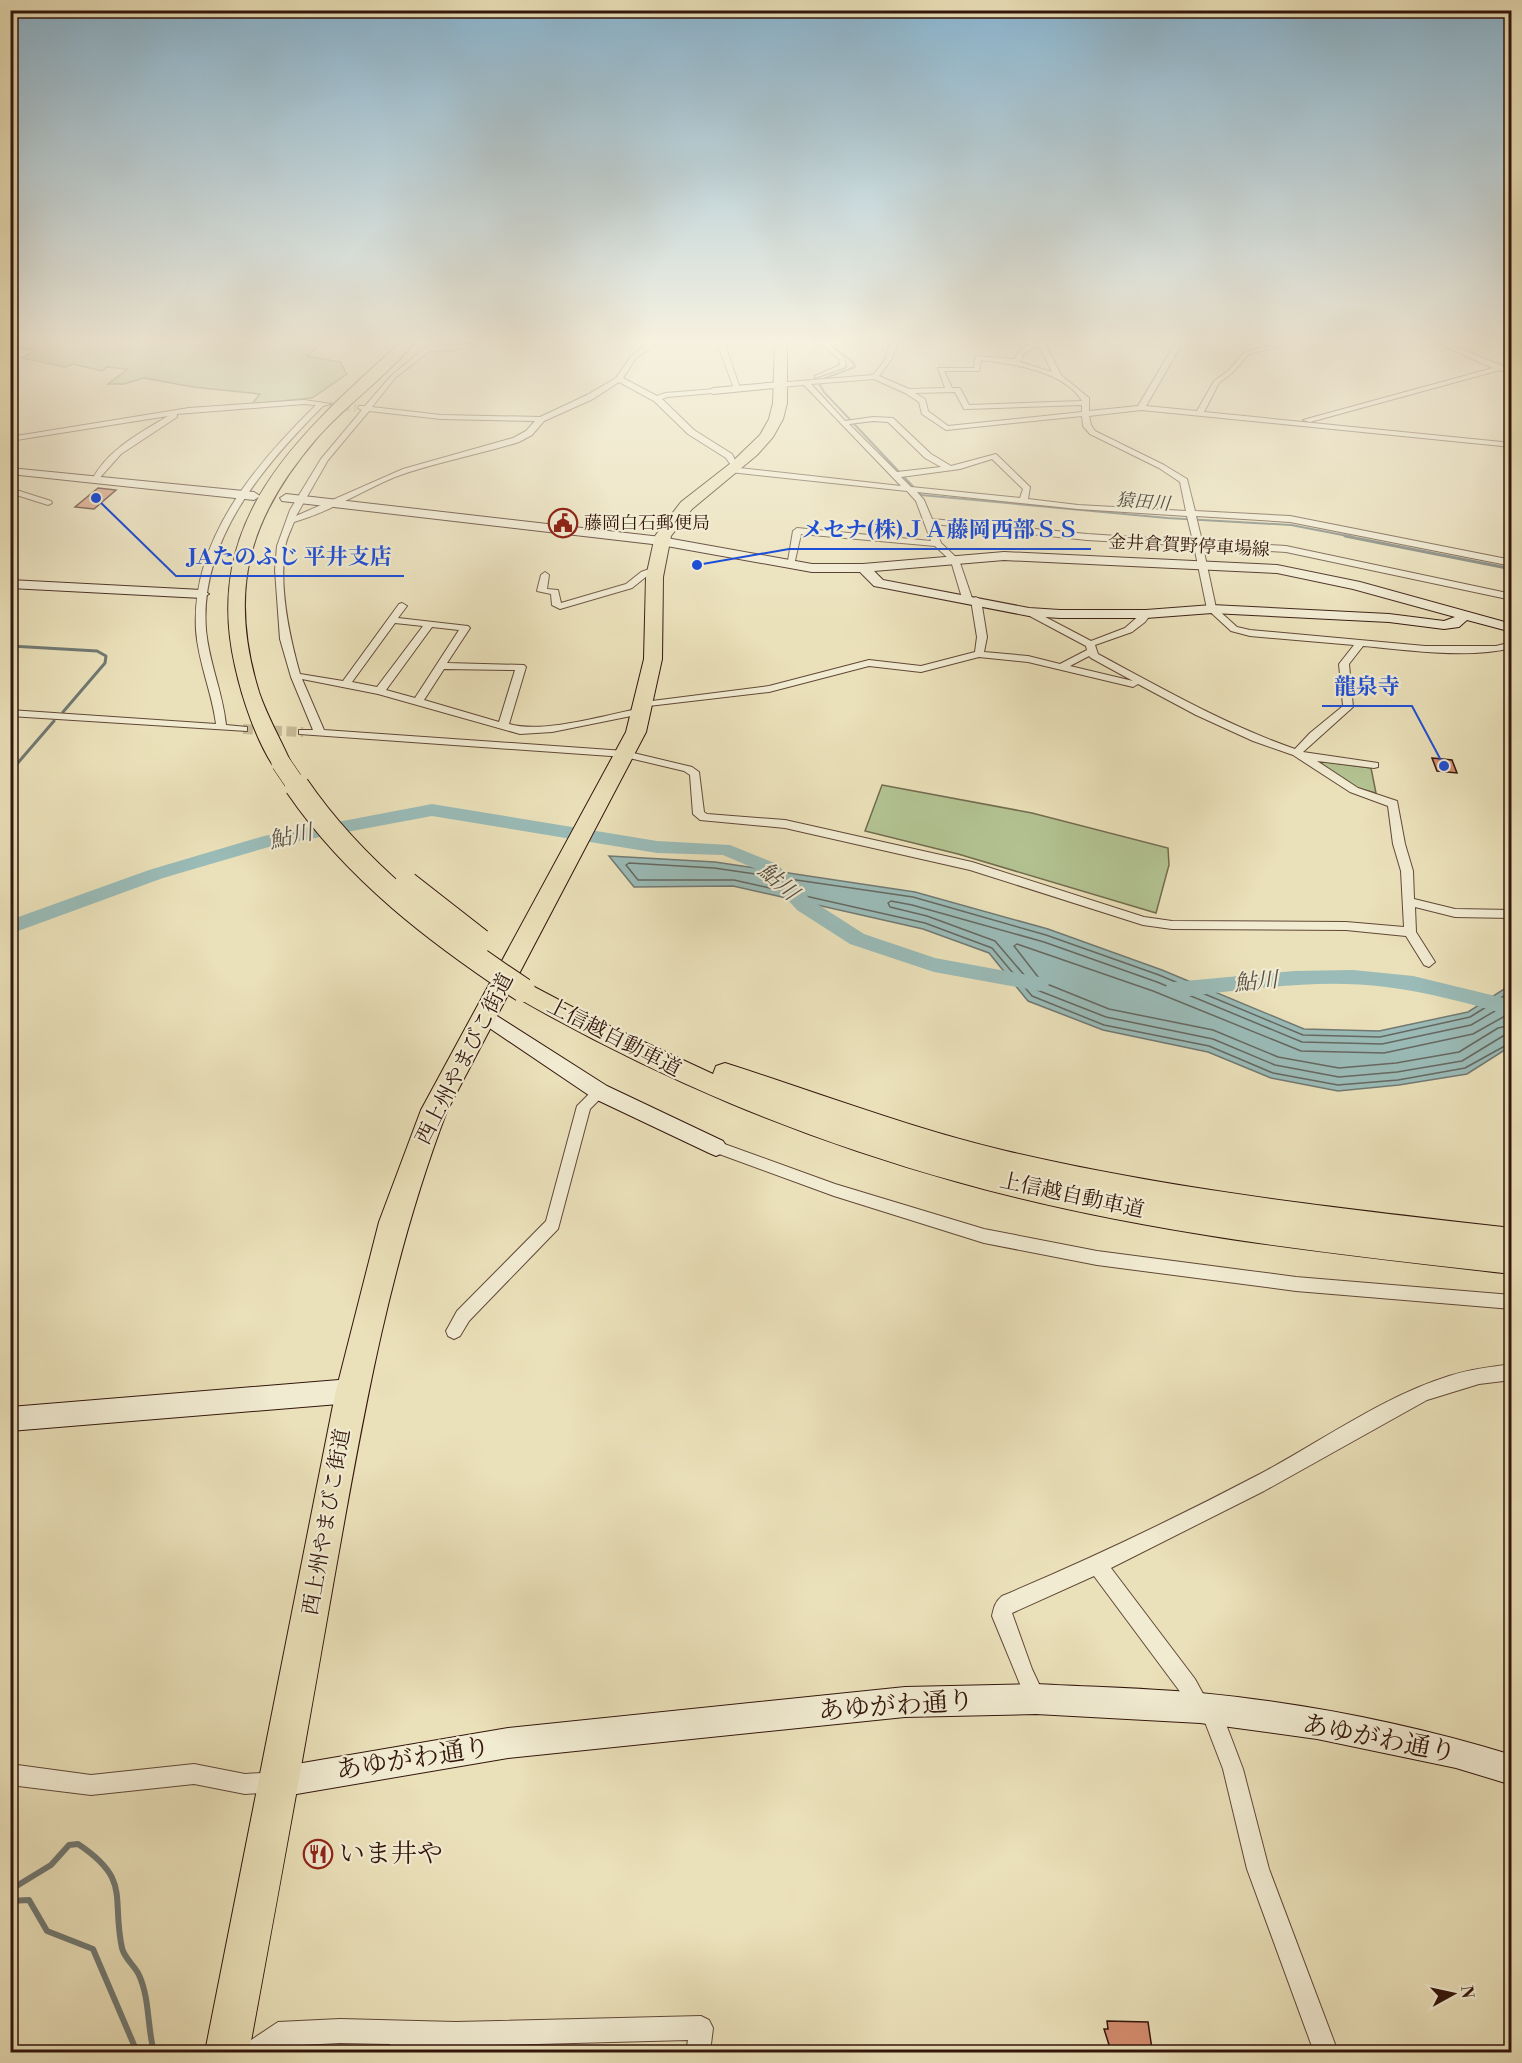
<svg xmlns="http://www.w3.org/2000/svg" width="1522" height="2063" viewBox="0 0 1522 2063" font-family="'Libre Bodoni','Noto Serif JP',serif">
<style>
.green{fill:#b3c392;stroke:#736c4f;stroke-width:1.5}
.water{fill:#9abbb7;stroke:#717973;stroke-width:1.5}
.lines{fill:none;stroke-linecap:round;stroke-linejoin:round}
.shore{stroke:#666862;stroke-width:1.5}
.stream-far3{stroke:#717973;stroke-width:2}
.stream-far2{stroke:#717973;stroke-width:3}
.stream-far1{stroke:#717973;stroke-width:4}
.stream{stroke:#717973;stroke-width:6}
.river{fill:#9abbb7;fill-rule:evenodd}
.building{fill:#d58e70;stroke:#33160c;stroke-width:1.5}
.street-tunnel-far1{stroke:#c5b896;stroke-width:8;stroke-dasharray:8 4;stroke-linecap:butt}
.street-tunnel{stroke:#c5b896;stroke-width:10;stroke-dasharray:10 4.5;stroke-linecap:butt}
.street-casing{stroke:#614837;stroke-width:2}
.secondary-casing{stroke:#33160c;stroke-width:2}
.highway-casing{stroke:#33160c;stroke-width:2}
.street{fill:#f1ebd2;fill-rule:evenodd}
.secondary{fill:#f1ebd2;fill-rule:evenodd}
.highway{fill:#eae0b9;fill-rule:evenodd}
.highway-bridge-far1-casing{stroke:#33160c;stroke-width:20;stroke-linecap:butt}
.highway-bridge-casing{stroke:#33160c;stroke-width:26;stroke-linecap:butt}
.highway-bridge-far1{stroke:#eae0b9;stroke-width:19}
.highway-bridge{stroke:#eae0b9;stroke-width:24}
.labels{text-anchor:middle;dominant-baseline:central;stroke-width:4.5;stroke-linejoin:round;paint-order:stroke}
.far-water-label{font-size:18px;font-style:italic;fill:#575048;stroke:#f1ebd2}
.far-poi-label{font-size:18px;fill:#33160c;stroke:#f1ebd2;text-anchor:start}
.far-street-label{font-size:18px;fill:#33160c;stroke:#f1ebd2}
.street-label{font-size:21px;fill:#33160c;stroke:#f1ebd2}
.water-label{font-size:22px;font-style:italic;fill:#575048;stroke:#f1ebd2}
.near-street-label{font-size:26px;fill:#33160c;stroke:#f1ebd2}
.near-poi-label{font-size:26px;fill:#33160c;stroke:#f1ebd2;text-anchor:start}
.leader{fill:none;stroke:#1d4ed8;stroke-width:2}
.callout-dot{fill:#1d4ed8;stroke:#f1ebd2;stroke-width:2}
.callout-label{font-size:22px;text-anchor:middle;font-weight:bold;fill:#1d4ed8;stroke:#f1ebd2;stroke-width:4.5;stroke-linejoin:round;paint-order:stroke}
</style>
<rect width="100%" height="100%" fill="#eae0b9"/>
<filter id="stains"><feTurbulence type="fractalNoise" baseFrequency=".00333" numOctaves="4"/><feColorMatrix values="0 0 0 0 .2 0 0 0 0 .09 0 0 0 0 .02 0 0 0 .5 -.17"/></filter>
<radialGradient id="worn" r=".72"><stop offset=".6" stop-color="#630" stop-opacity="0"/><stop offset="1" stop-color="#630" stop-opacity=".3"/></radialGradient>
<g class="green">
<path d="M10 342H323L307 356 340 362 347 374 312 398 252 404 260 394 193 387 144 378 124 384H108L128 369 107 367 102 371 73 364 65 367 22 358 35 350 11 347Z"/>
<path d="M1313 760 1371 768 1376 793 1353 787Z"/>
<path d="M882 785 1032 813 1168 848 1169 865 1156 913 958 854 865 831Z"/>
</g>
<path class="water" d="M609 856 715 862 915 892 1048 929 1162 970 1304 1029 1379 1031 1468 1012 1506 988 1511 981V1046L1467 1074 1399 1085 1338 1091 1271 1078 1208 1052 1103 1030 1028 1001 989 953 923 929 733 886 634 887Z"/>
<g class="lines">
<g class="shore">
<path d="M1512 991 1470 1017 1380 1037 1303 1035 1159 975 1046 935 913 897 714 868 629 863 626 865 638 880H734L925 923 992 948 1032 996 1104 1025 1209 1046 1273 1073 1338 1085 1398 1080 1465 1068 1512 1042"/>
<path d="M1512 1001 1471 1025 1382 1044 1302 1042 1157 982 1044 942 912 905 891 901 888 903 890 907 927 916 995 941 1037 990 1106 1017 1213 1039 1275 1065 1339 1077 1397 1072 1462 1061 1503 1036 1512 1034"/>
<path d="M1512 1012 1473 1034 1384 1053 1301 1051 1153 991 1017 944 1014 946 1042 982 1109 1009 1213 1030 1278 1057 1339 1068 1396 1063 1459 1052 1498 1028 1512 1025"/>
</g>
<path class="stream-far3" d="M827 342 853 362 855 367 823 379 820 385 824 392 921 495 1167 518 1291 525 1353 537"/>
<g class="stream-far2">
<path d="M1345 536 1512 569"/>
<path d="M11 646 97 651 106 656 105 663 63 712"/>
<path d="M10 772 54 721"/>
</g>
<path class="stream-far1" d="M10 912 16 925"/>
<g class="stream">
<path d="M10 1890 51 1865 69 1845 78 1844C132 1880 111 1897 122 1948 124 1958 135 1966 139 1975 150 1999 147 2027 154 2052"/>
<path d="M10 1901 29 1900 47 1931 93 1949 137 2052"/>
</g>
<g class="river">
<path d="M432 804 657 841 730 845 777 864 811 900 864 934 935 958 1039 977 1046 979 1049 984 1046 989 1039 991 934 972 850 944 797 910 763 872 723 855 657 853 432 816 272 846 163 878 10 934V920L149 870 264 836Z"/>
<path d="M1353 970 1413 976 1512 1000V1016C1470 1004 1429 992 1386 987 1316 978 1244 990 1174 998L1167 995 1164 990 1167 985 1174 982 1294 971Z"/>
</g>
</g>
<g class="building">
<path d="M98 488 116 490 94 509 75 507Z"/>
<path d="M1432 758 1452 760 1457 773 1437 771Z"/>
<path d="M1107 2021 1148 2022 1152 2049 1111 2051 1104 2029H1108Z"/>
</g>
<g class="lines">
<path class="street-tunnel-far1" d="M330 405 356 408"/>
<path class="street-tunnel" d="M243 729 303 732"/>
<g class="street-casing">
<g id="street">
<path d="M432 342H440L435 347 484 342 454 350 430 351 395 378 372 407 441 415 540 417 587 395 616 378 631 356 650 342H658L636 358 623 378 657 396 665 393 716 389 717 391 713 393 667 397 662 399 694 430 732 454 739 468 901 486 804 385 780 387 776 385 777 383 873 375 885 360 891 342H898L891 360 879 376 909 389 945 388 938 368H974L975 358 978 356 1014 359C1020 348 1031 342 1044 342L1061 375 1089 398V411L1138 406 1176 342H1183L1146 406 1197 411 1214 381 1228 371 1245 352 1283 342H1296L1249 354 1232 373 1219 383 1204 412 1512 443V447L1141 410 1089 416 1091 425 1095 431 1164 465 1187 479 1195 511 1290 516 1512 560V566L1290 522 1196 516 1202 541 1286 546 1512 594V600L1286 552 1203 547 1216 608 1237 627 1250 630 1425 646H1496L1512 642V648C1468 659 1408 650 1363 646L1349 664 1353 707 1303 752 1378 763V767L1374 768 1317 761 1358 788 1397 801 1405 844 1413 871 1414 899 1455 909 1512 910V918L1455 917 1415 907 1416 932 1435 962 1429 967 1424 965 1406 936 1346 930 1172 929 1143 925 970 870 785 828 700 820 693 814 690 775 684 771 625 757 299 734V730H313L291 677 280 639 275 570 277 546 290 510 321 459 362 410 358 408 359 406H365L391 376ZM1039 346 1052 372 1020 362 1024 353ZM981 360C1011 363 1066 372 1082 401L969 405 960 388H952L944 371H979ZM874 379 905 393 919 402 922 414 946 430 1082 416 1083 426 1090 434 1159 468 1180 482 1186 511 1078 505 1028 499 1030 487 996 454 951 466 931 454 893 418 873 417 845 421 811 384ZM619 382 654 401 688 434 726 458 733 468 729 470 730 472 907 491 916 501 931 541 797 528 793 531 787 567 794 565 801 534 935 546 951 561 962 598 967 601 972 598 959 560 941 543 934 524 1087 540 1194 546 1207 609 1231 631 1250 636 1354 645 1339 664 1343 706 1310 733 1295 749C1226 725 1163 689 1098 654L1095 645 1132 632 1145 622 1151 614 1149 612H1143L1125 628 1091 641 1032 610H1026V614L1086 646 1087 650 1060 664 1028 656 984 652 987 637 981 600 976 597 971 600 977 637 975 652 921 666 869 660 769 686 644 702 639 705 640 707 769 692 869 666 921 672 979 657 1028 662 1133 687 1138 684 1196 715 1253 741 1293 755 1350 792 1388 806 1393 844 1401 871 1404 927 1346 922 1172 921 1144 917 972 862 785 820 707 814 704 812 699 772 692 767 625 751 324 730 302 679 378 694 520 734 552 732 646 713 647 711 642 708C605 715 544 734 509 724L526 667 524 665 447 663 470 628 468 626 398 618 407 606 402 603 399 604 343 681 300 674C289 635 279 589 285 548 286 539 291 530 294 522 330 512 361 491 395 477 435 462 478 455 519 442L532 435 544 421 593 399ZM955 392 964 409H967L1082 405V412L948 426 928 411 925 399 915 393ZM369 411 441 419 535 421 526 431 513 438 403 469 296 516 328 460ZM873 421 888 422 925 458 941 467 897 472 849 424ZM992 459 1023 489 1020 498 911 487 901 477 960 469ZM917 492 1078 509 1187 516 1193 541 1087 534 932 519 924 500ZM395 623 423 626 377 687 352 682ZM432 627 459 630 415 698 386 690ZM1089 656 1091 658 1133 681 1070 666ZM444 669 515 670 499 722 424 700Z"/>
<path d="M717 342H724L741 391 734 389Z"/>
<path d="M818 342H826L844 357 846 367 815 378V376L840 365 839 359Z"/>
<path d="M1435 342H1445L1512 370V375L1500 370 1310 422 1303 420 1493 368Z"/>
<path d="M304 400 331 404 323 406C264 465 199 540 206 630 209 663 223 693 226 725L247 727V731L10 716V710L216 724C212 692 198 662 196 630 191 539 256 464 316 405L304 404 177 414V417L121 454 96 482 92 480C107 450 140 433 168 416L10 441V437L189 408Z"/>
<path d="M10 488 51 501 52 503 48 505 10 493Z"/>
<path d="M652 568 659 570 647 576 632 588 560 609 552 605 551 594 537 591 541 575 545 572 549 575 547 589 558 590 561 603 626 584 641 572Z"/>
<path d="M600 1086 605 1088 607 1092 590 1109 558 1229 469 1321 460 1336 454 1339 448 1336 446 1331 457 1311 546 1221 577 1106 595 1088Z"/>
<path d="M716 1141 835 1184 984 1229 1097 1251 1296 1277 1512 1295V1309L1296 1291 1097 1265 984 1243 834 1196 711 1151 709 1147 711 1143Z"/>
<path d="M1512 1364V1380L1479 1384 1427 1400 1264 1491 1111 1568 1195 1679 1207 1701 1211 1700 1218 1703 1243 1769 1269 1869 1338 2052H1314L1247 1869 1223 1769 1203 1717 1200 1718 1193 1715 1181 1693 1094 1576 1012 1613 1032 1669 1046 1699 1043 1706 1036 1709 1029 1706 992 1616C994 1607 995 1602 1002 1596 1090 1559 1176 1518 1260 1474 1322 1441 1382 1397 1449 1376 1470 1369 1490 1367 1512 1364Z"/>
<path d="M10 1764 91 1775 194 1764 245 1774 276 1772 283 1775 286 1782 283 1789 276 1792 245 1794 194 1784 91 1795 10 1785Z"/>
<path d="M701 2016 709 2020 713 2028 710 2052H686L688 2040 456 2046 414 2045 413 2052H389L390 2044 340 2043 282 2046 272 2052H241L245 2044 278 2022 340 2019 456 2022Z"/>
</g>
</g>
<g class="secondary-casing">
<g id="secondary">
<path d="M780 382 784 383V387L713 394 708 391 713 388Z"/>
<path d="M10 468 254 492 260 496 254 500 10 474Z"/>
<path d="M286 494 661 537 812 564H863L1004 552 1277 565 1360 582 1512 624V632L1467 620 1459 627 1444 629 1389 622 1212 613 1146 618H1060L1029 616 874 586 860 572H812L661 545 282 501 280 498ZM1004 560 1277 573 1353 589 1455 617 1444 621 1389 614 1212 605 1146 610H1060L1029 608 883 580 874 571Z"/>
<path d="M10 580 202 590 209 594 202 598 10 588Z"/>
<path d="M486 1009 607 1086 723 1141 727 1147 723 1153 716 1156 709 1153 593 1098 479 1021 476 1016 479 1011Z"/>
<path d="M351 1379 360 1383 363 1391 360 1399 351 1403 10 1431V1407Z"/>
<path d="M1036 1684C1090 1687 1145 1688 1200 1693 1304 1703 1411 1724 1512 1755V1785L1456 1768 1317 1739 1200 1723 1036 1714 905 1717 508 1758 279 1797 268 1793 264 1782 268 1771 279 1767 508 1728 905 1687Z"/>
</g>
</g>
<g class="highway-casing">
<g id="highway">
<path d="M401 342H415C386 377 347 404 317 438 248 518 228 591 259 692 267 716 281 740 291 763L288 767H274C256 740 242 698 235 666 201 517 301 433 401 342Z"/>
<path d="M775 342H787V403L783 419 773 437 757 455 692 509 671 536 663 577 662 659 646 732 447 1111C388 1266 362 1422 333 1585 306 1741 278 1896 249 2052H205L335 1395 379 1222 421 1110 626 732 644 659 646 577 655 536 681 502 731 463 760 435 769 419 773 403Z"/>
<path d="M523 981 601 1022 713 1074 716 1066 725 1063C819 1093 909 1128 1006 1151 1172 1190 1342 1209 1512 1228V1274C1326 1253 1138 1233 958 1182 800 1138 657 1078 514 996L511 990 514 984Z"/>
</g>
</g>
<use href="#street" class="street"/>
<use href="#secondary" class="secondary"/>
<use href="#highway" class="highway"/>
<g class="highway-bridge-far1-casing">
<path id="highway-bridge-far1" d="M281 763 298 788"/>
</g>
<g class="highway-bridge-casing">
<g id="highway-bridge">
<path d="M297 786C355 871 438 934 523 990"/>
<path d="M407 884 480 941"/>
</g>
</g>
<use href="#highway-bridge-far1" class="highway-bridge-far1"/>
<use href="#highway-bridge" class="highway-bridge"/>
</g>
<linearGradient id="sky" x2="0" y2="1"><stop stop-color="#89b7d4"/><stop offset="0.54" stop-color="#f6f1e0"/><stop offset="1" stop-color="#f6f1e0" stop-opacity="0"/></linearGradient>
<rect width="1522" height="631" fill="url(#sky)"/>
<defs>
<g id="civic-ring" transform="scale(1.5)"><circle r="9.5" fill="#f1ebd2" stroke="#8f2418" stroke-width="1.5"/><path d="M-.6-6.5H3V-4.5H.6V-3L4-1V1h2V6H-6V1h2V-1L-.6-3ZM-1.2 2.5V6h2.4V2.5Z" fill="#8f2418"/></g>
<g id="restaurant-ring" transform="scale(1.5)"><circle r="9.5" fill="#f1ebd2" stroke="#8f2418" stroke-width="1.5"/><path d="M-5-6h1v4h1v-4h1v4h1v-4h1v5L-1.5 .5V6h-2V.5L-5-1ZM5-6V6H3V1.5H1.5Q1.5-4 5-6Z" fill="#8f2418"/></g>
</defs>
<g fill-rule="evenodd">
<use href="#civic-ring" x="563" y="523"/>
<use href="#restaurant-ring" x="318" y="1854"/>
</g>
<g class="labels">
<g class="far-water-label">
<text transform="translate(1143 502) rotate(5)">猿田川</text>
</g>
<g class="far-poi-label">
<text x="584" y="523">藤岡白石郵便局</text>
</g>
<g class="far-street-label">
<text transform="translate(1189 546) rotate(3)">金井倉賀野停車場線</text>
</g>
<g class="street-label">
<text transform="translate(614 1038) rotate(27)">上信越自動車道</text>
<text transform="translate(465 1059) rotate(-63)">西上州やまびこ街道</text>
<text transform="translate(1072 1196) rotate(12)">上信越自動車道</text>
<text transform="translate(327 1522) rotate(-80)">西上州やまびこ街道</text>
</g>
<g class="water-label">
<text transform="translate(291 837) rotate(-12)">鮎川</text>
<text transform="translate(778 882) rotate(42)">鮎川</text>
<text transform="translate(1256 982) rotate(-5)">鮎川</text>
</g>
<g class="near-street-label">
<text transform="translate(896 1706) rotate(-4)">あゆがわ通り</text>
<text transform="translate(1379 1739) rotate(11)">あゆがわ通り</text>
<text transform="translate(413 1759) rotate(-9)">あゆがわ通り</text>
</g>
<g class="near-poi-label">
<text x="339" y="1854">いま井や</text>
</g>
</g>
<path class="leader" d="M697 565L789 549H1091M96 498L176 576H404M1444 766L1412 706H1322"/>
<g class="callout-dot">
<circle cx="697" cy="565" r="6"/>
<circle cx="96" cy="498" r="6"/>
<circle cx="1444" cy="766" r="6"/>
</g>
<g class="callout-label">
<text x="940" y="537">メセナ(株)ＪＡ藤岡西部ＳＳ</text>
<text x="290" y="564">JAたのふじ 平井支店</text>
<text x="1367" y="694">龍泉寺</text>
</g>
<rect width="1522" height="2063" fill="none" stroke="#eae0b9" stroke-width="36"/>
<rect x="12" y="12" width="1498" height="2039" fill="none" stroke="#33160c" stroke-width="3"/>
<rect x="18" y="18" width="1486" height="2027" fill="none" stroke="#33160c" stroke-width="1.5"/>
<g transform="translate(1453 1994) rotate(82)" stroke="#f1ebd2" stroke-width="4.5" paint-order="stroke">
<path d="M0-4.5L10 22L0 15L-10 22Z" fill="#33160c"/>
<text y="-9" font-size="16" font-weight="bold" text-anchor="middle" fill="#33160c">N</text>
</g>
<rect width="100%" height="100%" filter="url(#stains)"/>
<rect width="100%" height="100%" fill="url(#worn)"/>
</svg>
